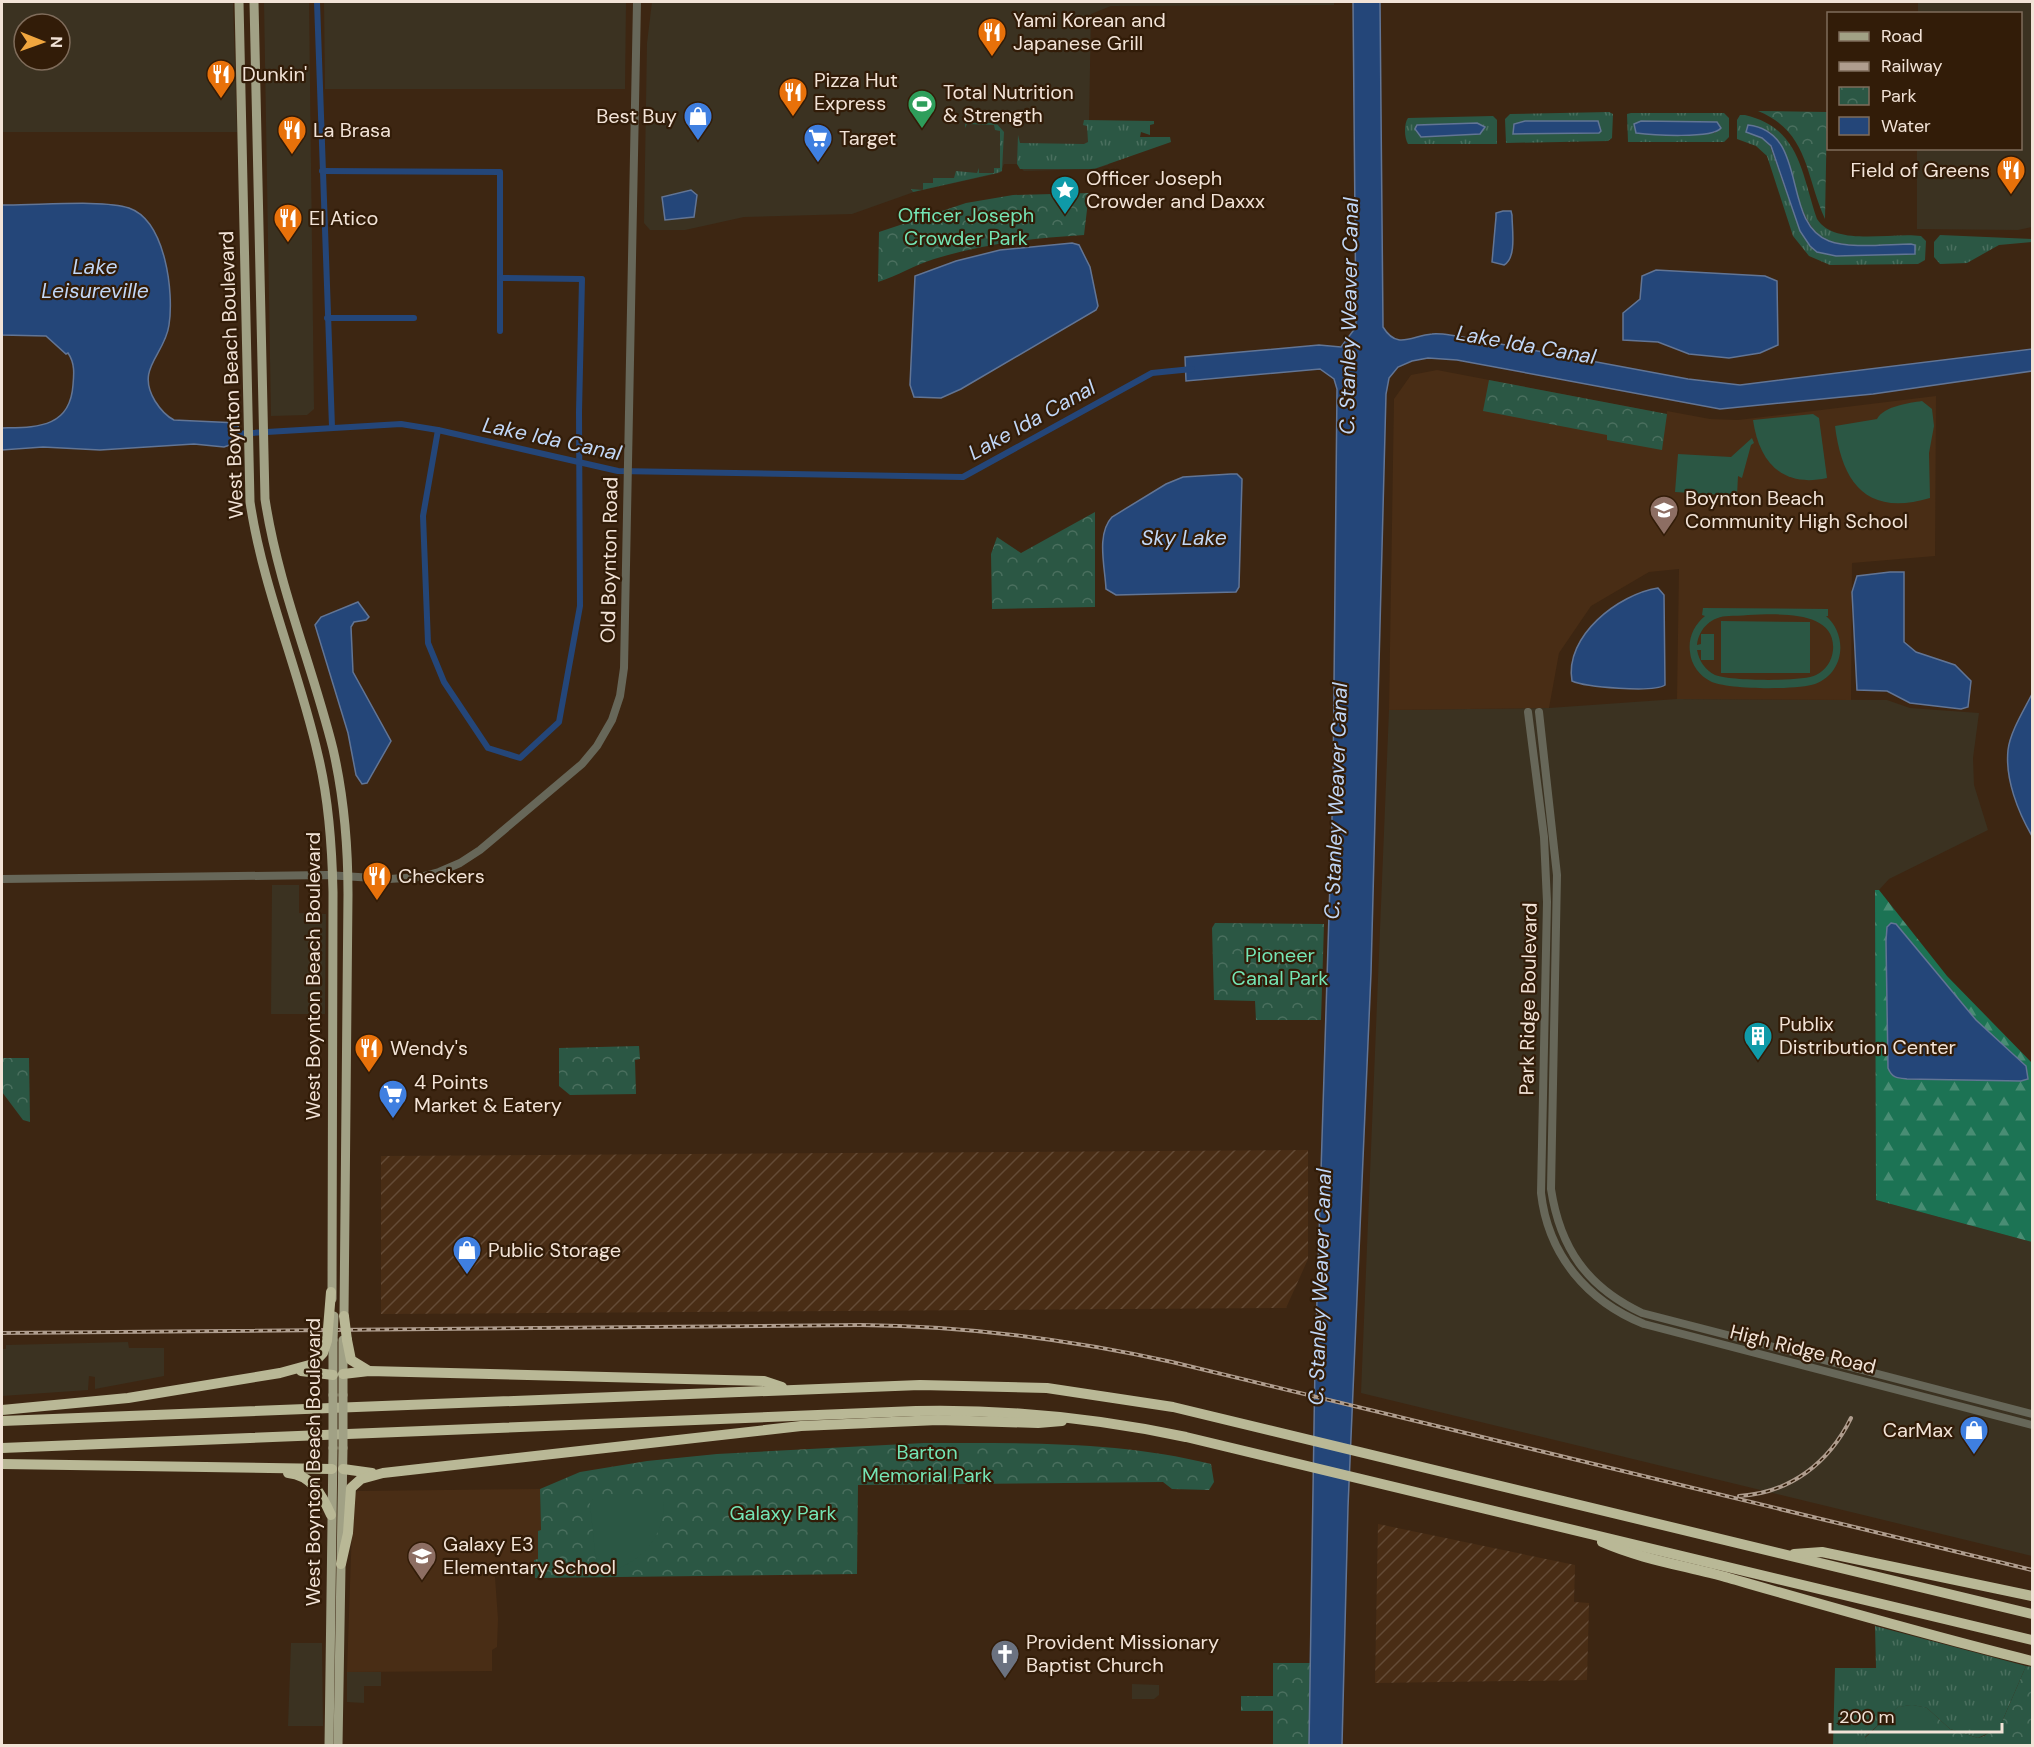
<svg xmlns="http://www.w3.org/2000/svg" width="2034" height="1747" viewBox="0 0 2034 1747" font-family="'DM Sans',sans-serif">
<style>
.commercial{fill:#3b3221;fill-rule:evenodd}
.industrial{fill:url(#industrial-furrows)}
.built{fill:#492d15}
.grass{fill:url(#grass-tufts);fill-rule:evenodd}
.forest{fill:url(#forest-firs);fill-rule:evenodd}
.park{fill:url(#park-crowns)}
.pitch{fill:#2b5744;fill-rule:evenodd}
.water{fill:#244679;stroke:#627595;stroke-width:1.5}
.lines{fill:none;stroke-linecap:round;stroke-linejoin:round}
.canal{stroke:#244679;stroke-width:6}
.minor{stroke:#676759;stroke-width:8}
.major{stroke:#a1a185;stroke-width:9}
.highway{stroke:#b9b896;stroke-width:10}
.rail-casing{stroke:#af9d8e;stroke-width:4}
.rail{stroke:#321c08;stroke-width:1.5;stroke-dasharray:4.5;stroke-linecap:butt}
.major-bridge{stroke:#a1a185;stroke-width:9}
.highway-bridge{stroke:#b9b896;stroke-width:10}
.labels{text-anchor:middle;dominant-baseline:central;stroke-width:4.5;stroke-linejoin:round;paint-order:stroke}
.poi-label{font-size:20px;fill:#f2e3d7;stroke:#321c08;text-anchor:start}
.park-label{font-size:20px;fill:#74e5b5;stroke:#321c08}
.street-label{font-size:20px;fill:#f2e3d7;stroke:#321c08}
.water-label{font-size:21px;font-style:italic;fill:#c1d7f7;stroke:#321c08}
</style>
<defs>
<pattern id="industrial-furrows" width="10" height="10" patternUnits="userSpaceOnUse" patternTransform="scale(1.5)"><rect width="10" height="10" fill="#492d15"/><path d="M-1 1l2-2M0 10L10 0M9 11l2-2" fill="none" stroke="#644b36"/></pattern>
<pattern id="grass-tufts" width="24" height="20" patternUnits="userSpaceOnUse" patternTransform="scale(1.5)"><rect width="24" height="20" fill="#2b5744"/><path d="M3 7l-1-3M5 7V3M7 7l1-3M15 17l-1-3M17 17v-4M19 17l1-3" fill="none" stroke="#4a6f5e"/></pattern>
<pattern id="forest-firs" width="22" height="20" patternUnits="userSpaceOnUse" patternTransform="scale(1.5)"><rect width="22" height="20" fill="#1c7354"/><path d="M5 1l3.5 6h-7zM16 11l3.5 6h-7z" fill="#498d74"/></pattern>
<pattern id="park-crowns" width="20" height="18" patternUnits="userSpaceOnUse" patternTransform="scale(1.5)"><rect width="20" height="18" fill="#2b5744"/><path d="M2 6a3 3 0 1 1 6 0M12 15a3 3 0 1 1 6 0" fill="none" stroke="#4a6f5e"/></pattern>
</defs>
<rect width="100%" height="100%" fill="#3d2612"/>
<g class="commercial">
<path d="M2 2H233L237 132H2ZM24 24H60V60H24Z"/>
<path d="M264 2H309L314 409 307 415 271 416Z"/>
<path d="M324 2H626L625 89H325Z"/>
<path d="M652 2H1334V5L1111 6 1091 14 1089 121H1136L1108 165 1094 169 1024 171 1017 164H1004L1000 173 914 192 852 214 744 217 685 230H650L644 223 647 43Z"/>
<path d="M1918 2H2032V227L2018 230 1917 229V149L2020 148V14L1918 13Z"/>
<path d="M1677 699 1887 700 1910 708 1979 713 1973 758 1974 785 1988 830 1889 879 1879 890H1876V1200L2032 1242V1556L1361 1393 1389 710 1549 708Z"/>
<path d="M272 885H299V913L326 914 325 1014H271Z"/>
<path d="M128 1342 129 1348H164V1376L95 1389V1377L89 1376 88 1390 2 1396V1349H6V1345Z"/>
<path d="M291 1643H322L323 1726H288Z"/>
<path d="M347 1672H381V1686H364V1703L347 1702Z"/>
<path d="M1132 1684 1159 1685V1695L1154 1699H1132Z"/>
</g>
<g class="industrial">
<path d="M1308 1150V1259L1286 1308 381 1314V1156Z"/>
<path d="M1378 1524 1575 1565 1574 1602 1589 1603 1587 1680 1375 1683Z"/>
</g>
<g class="built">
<path d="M1437 370 1667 414V411L1710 419 1738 420 1936 396 1935 556 1852 563 1851 700 1677 699 1679 569 1649 572 1591 606 1559 653 1549 708 1389 710 1394 399 1411 375Z"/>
<path d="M540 1489 541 1531H538V1560H534V1565H507L505 1561 494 1562 491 1566V1575L495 1577 498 1619 497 1647 492 1650V1671L347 1672 353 1498 357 1491Z"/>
</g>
<g class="grass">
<path d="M1609 112 1613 114 1612 138 1608 141 1506 143 1505 119 1510 114ZM1598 121 1599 133 1513 134Z"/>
<path d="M1631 113H1724L1729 118V137L1724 142H1628L1627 114ZM1641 121 1717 122 1715 133 1644 134 1635 124Z"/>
<path d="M1745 115C1800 128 1801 172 1817 219 1835 247 1891 232 1921 236L1926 241 1925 260 1918 264 1830 265 1809 256 1793 236 1767 156 1756 146 1737 139V120L1740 115ZM1751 125 1770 132 1778 140C1794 168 1798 234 1833 242 1857 248 1887 244 1912 244L1915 254 1836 256 1817 252 1810 246 1800 231 1770 146 1762 138 1746 132Z"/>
<path d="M1493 116 1497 120V144H1408C1404 138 1404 123 1408 118ZM1428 124 1445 125 1480 134 1428 136 1417 125Z"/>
<path d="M1084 120 1154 121V124L1150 125V135L1141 132 1140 137H1170L1171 142 1094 169H1020L1017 164 1018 135 1020 143 1084 144 1088 142 1087 126 1083 125Z"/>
<path d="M965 123H996L1004 132 1002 171 997 173 913 192 911 189 923 190V183H933V178H954L956 171 977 173 979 168V173H994V168H1000V131L995 130 994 125 967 124 965 128Z"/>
<path d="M1940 235 2032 239V242L1999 245 1967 263 1940 264 1934 257V242Z"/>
<path d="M1875 1626 2026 1666 2001 1724 1997 1729 1978 1738 1950 1729 1927 1708 1912 1705 1898 1707 1865 1737 1867 1745 1833 1746 1835 1668H1876Z"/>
</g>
<path class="forest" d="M1875 890H1879L1947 976 2032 1063V1242L1876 1200ZM1896 924 1976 1020 2026 1066 2021 1081 1907 1079C1897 1078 1892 1078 1888 1068L1886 941Z"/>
<g class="park">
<path d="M1758 111 1827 112 1825 219C1805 175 1809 132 1758 111Z"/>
<path d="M1089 193 1084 235C1033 238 983 244 934 259 915 265 897 276 878 282L879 232 966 203 1013 195Z"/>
<path d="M1489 380 1667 414 1662 450 1607 440V435L1483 411Z"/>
<path d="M1095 512V607L992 609 991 554 997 537 1021 553Z"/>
<path d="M1215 923 1324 924 1321 1020H1256L1255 1001 1214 1000 1212 928Z"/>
<path d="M639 1046 640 1059 635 1060 636 1094 570 1095 559 1086V1048Z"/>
<path d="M2 1058H29L30 1122 23 1120 2 1092Z"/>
<path d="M924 1443C1019 1443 1119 1441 1211 1464L1214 1482 1209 1490 1172 1489 1163 1482 858 1485 857 1574 535 1578 534 1560 538 1559V1531L541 1530 540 1489 580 1472 647 1461 717 1454Z"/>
<path d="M1273 1663H1311L1309 1745H1273V1711H1241V1696H1273Z"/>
<path d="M2026 1666 2032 1667V1745L1867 1746 1865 1738 1898 1707 1912 1705 1927 1708 1950 1729 1978 1738 1984 1736 2001 1724Z"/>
</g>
<g class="pitch">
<path d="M1922 401 1932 409 1934 426 1929 453 1930 498C1867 517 1842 483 1835 426L1877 419C1884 406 1909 403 1922 401Z"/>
<path d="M1813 414 1819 418 1827 478C1782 488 1759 462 1753 420Z"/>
<path d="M1752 438 1754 443 1751 445 1742 478 1738 476 1737 496 1675 492 1678 454 1731 457Z"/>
<path d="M1703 608 1828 609V616H1826C1848 635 1845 673 1815 684 1798 690 1726 690 1710 681 1700 676 1691 665 1690 652 1688 638 1694 625 1705 616L1702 615ZM1729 616C1757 616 1837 603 1833 650 1832 661 1826 670 1816 675 1803 682 1729 681 1715 675 1705 670 1699 661 1697 650H1701V660H1714V634H1701V644L1697 645C1699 628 1712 616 1729 616Z"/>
<path d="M1721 621 1810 622V673H1721Z"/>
<path d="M593 1499H664C665 1540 637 1569 597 1573L590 1503Z"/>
<path d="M1912 1705 1927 1708 1938 1731 1975 1745H1867L1865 1738 1898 1707Z"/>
</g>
<g class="water">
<path d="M1353 2H1380L1383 327C1397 350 1411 336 1432 334 1440 333 1449 335 1457 336L1688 379 1740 385 2032 349V371L1873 394 1720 409 1457 360 1428 358 1412 361 1398 367 1389 378 1386 394 1371 973 1348 1507 1342 1745H1309L1315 1364 1333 786 1337 389 1334 379 1320 369 1186 381 1185 357 1319 345 1341 347 1356 327Z"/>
<path d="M1525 121H1598L1601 131 1599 133 1513 134 1514 124Z"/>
<path d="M1641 121 1717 122 1721 128C1713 139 1651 135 1636 133L1634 124Z"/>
<path d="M1477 123 1485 127 1480 134 1421 137 1415 129 1417 125Z"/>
<path d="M1748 125C1810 132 1780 222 1829 241 1849 249 1889 244 1911 244L1915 245V254L1836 256 1817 252 1810 246 1800 231 1771 146 1762 138 1746 132Z"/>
<path d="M691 190 697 195 694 217 665 220 662 197Z"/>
<path d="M2 205C32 206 103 199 129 208 166 221 174 293 169 325 165 355 135 368 155 401 160 409 166 416 174 420L238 423 239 442 224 447 194 444 100 450 43 447 2 450V428C35 427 70 429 73 385 74 374 75 363 68 353L66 354 46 336 2 335Z"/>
<path d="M1503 211H1511L1512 215C1512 229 1517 258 1504 265L1492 262 1496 217V213Z"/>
<path d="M1072 243 1079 245 1090 267 1098 306 1096 310 961 389 941 398 914 397 910 385 915 276 956 261 1000 250Z"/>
<path d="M1656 270 1765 276 1777 281 1778 345 1760 353 1729 358 1689 354 1658 342 1623 340V313L1640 299 1642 276Z"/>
<path d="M1231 474H1237L1242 479 1239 587 1236 592 1116 595 1106 589C1105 567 1096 534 1112 517L1166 484 1183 477Z"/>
<path d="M1890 572H1904V642L1916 652 1955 665 1971 681 1968 707 1961 709 1910 703 1887 691 1857 690 1852 592 1857 576Z"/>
<path d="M1658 588 1664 595 1665 685C1653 693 1585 687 1572 681 1564 636 1619 594 1658 588Z"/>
<path d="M358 602 369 617 366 620 354 622 351 627 353 672 391 741 367 783 362 784 356 775 348 733 315 625 321 617Z"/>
<path d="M2032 694V836C2018 812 2005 779 2008 750 2010 732 2024 710 2032 694Z"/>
<path d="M1891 923 1896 924 1976 1020 2026 1066 2028 1079 2021 1081 1907 1079C1897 1078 1892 1078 1888 1068L1886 941 1887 927Z"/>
</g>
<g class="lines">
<g class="canal">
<path d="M317 2 332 427"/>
<path d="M322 171 500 172V331"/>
<path d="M327 318H414"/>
<path d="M438 430 423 516 428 643 444 682 488 748 520 758 559 722 580 606 579 412 582 279 501 278"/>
<path d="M233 434 401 424 438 430 618 471 963 477 1152 373 1192 369"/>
</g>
<g class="minor">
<path d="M1528 712 1544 837 1547 902 1541 1193C1548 1255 1587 1301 1644 1324L2032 1425"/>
<path d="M1539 712 1557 875 1551 1189C1560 1248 1587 1287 1642 1313L2032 1414"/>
<path d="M2 879 327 875 389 879 420 877 439 872 460 863 480 850 582 764 597 746 612 720 620 696 624 668 637 2"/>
</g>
<g class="major">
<path d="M239 2 250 502C263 589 299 670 318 755 329 800 332 845 333 892L332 1299"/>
<path d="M254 2 265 499C278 585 312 665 333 749 344 797 348 845 348 894L344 1316"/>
<path d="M343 1340V1395"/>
<path d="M333 1395V1340"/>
<path d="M329 1746 333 1448"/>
<path d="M338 1746 343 1448"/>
</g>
<g class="highway">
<path d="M347 1340 351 1360 369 1371"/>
<path d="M301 1371 333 1375"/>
<path d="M343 1374 369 1371 764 1381 782 1387"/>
<path d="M2 1410 128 1398 280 1373 313 1364 323 1353 327 1341"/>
<path d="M2 1421 920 1385 1047 1388 1173 1407 2032 1614"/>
<path d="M2 1448 916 1411C1008 1409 1096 1418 1186 1437L2032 1640"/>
<path d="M2 1464 332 1469"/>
<path d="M343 1469 372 1473"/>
<path d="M288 1473C312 1475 322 1495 331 1515"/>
<path d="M1602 1542C1643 1560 1687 1566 1729 1578 1830 1607 1930 1636 2032 1661"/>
<path d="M1794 1554 1822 1552 2032 1596"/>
<path d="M341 1564 348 1533 351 1488 361 1479 383 1473 801 1426 938 1420 1038 1423 1062 1421"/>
</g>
<g class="rail-casing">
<g id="rail">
<path d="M2 1333 861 1325C966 1326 1068 1339 1172 1362L2032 1570"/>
<path d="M1739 1496C1790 1493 1829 1463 1851 1418"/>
</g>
</g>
<use href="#rail" class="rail"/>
<g class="major-bridge">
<path d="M333 1340 334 1316"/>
<path d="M333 1448V1395"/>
<path d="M343 1448V1395"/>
</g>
<g class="highway-bridge">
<path d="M344 1316 347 1340"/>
<path d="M327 1341 331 1292"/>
</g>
</g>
<defs>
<g id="restaurant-pin" transform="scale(1.5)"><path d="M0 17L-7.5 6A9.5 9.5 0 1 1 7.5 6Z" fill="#e8710a" stroke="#321c08"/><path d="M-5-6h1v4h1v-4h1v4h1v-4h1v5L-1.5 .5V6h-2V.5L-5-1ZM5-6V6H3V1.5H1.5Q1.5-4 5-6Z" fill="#fff"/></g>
<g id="stadium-pin" transform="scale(1.5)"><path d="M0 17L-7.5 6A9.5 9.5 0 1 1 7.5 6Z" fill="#2e9e5b" stroke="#321c08"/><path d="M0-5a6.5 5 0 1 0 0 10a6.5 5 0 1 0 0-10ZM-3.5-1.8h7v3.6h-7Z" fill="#fff"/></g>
<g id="shop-pin" transform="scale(1.5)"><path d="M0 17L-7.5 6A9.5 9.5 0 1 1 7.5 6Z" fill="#3f7fe0" stroke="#321c08"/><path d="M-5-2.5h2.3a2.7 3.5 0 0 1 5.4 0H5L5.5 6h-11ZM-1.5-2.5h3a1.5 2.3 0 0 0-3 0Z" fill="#fff"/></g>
<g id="supermarket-pin" transform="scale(1.5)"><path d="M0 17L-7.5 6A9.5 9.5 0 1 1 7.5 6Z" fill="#3f7fe0" stroke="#321c08"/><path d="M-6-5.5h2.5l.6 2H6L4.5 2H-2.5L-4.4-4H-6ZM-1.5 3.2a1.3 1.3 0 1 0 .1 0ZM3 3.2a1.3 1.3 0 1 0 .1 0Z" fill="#fff"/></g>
<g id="sight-pin" transform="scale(1.5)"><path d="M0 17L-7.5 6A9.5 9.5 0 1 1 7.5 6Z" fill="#0f9aa8" stroke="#321c08"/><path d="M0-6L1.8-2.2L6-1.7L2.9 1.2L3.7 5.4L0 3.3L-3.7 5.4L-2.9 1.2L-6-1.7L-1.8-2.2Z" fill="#fff"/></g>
<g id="school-pin" transform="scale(1.5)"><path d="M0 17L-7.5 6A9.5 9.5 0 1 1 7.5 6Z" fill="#8d6e63" stroke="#321c08"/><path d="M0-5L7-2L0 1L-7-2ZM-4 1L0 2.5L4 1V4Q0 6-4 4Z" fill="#fff"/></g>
<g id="building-pin" transform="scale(1.5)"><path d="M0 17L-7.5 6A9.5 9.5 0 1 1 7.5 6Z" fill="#0f9aa8" stroke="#321c08"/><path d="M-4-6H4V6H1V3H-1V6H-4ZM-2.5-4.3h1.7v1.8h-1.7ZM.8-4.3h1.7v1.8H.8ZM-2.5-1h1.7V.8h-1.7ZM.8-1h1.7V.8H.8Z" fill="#fff"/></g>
<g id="church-pin" transform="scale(1.5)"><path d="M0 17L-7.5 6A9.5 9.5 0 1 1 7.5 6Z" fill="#6b7280" stroke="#321c08"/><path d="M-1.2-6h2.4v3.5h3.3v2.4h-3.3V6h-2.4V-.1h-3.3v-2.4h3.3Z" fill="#fff"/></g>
</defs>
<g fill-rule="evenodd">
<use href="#restaurant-pin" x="992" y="32"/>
<use href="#restaurant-pin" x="221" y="74"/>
<use href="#restaurant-pin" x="793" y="92"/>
<use href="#stadium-pin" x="922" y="104"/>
<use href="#shop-pin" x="698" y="116"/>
<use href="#restaurant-pin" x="292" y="130"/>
<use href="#supermarket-pin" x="818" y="138"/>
<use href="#restaurant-pin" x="2011" y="170"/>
<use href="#sight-pin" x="1065" y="190"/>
<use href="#restaurant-pin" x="288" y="218"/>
<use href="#school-pin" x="1664" y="510"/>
<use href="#restaurant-pin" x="377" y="876"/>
<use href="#building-pin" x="1758" y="1036"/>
<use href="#restaurant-pin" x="369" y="1048"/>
<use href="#supermarket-pin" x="393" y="1094"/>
<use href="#shop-pin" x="467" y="1250"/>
<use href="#shop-pin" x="1974" y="1430"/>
<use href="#school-pin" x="422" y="1556"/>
<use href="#church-pin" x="1005" y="1654"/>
</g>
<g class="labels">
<g class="poi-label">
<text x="1013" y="20">Yami Korean and<tspan x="1013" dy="23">Japanese Grill</tspan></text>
<text x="242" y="74">Dunkin'</text>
<text x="814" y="80">Pizza Hut<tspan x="814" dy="23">Express</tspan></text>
<text x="943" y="92">Total Nutrition<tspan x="943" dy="23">&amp; Strength</tspan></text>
<text x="677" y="116" text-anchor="end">Best Buy</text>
<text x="313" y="130">La Brasa</text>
<text x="839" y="138">Target</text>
<text x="1990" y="170" text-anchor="end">Field of Greens</text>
<text x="1086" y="178">Officer Joseph<tspan x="1086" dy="23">Crowder and Daxxx</tspan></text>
<text x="309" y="218">El Atico</text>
<text x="1685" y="498">Boynton Beach<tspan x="1685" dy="23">Community High School</tspan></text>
<text x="398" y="876">Checkers</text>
<text x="1779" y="1024">Publix<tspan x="1779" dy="23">Distribution Center</tspan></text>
<text x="390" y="1048">Wendy's</text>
<text x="414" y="1082">4 Points<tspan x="414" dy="23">Market &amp; Eatery</tspan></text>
<text x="488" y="1250">Public Storage</text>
<text x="1953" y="1430" text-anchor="end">CarMax</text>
<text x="443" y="1544">Galaxy E3<tspan x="443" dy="23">Elementary School</tspan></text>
<text x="1026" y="1642">Provident Missionary<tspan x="1026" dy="23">Baptist Church</tspan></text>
</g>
<g class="park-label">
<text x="966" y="215">Officer Joseph<tspan x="966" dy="23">Crowder Park</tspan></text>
<text x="1280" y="955">Pioneer<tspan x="1280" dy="23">Canal Park</tspan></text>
<text x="927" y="1452">Barton<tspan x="927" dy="23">Memorial Park</tspan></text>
<text x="783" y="1513">Galaxy Park</text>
</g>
<g class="street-label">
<text transform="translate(231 375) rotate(-92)">West Boynton Beach Boulevard</text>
<text transform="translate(609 560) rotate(-89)">Old Boynton Road</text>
<text transform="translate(313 976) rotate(-90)">West Boynton Beach Boulevard</text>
<text transform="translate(1528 999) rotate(-89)">Park Ridge Boulevard</text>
<text transform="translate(1803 1349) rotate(14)">High Ridge Road</text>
<text transform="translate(313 1462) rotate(-90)">West Boynton Beach Boulevard</text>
</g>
<g class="water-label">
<text x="95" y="267">Lake<tspan x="95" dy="24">Leisureville</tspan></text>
<text transform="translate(1349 316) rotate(-89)">C. Stanley Weaver Canal</text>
<text transform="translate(1526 345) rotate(10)">Lake Ida Canal</text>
<text transform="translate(1032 420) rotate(-29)">Lake Ida Canal</text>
<text transform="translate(552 439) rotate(12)">Lake Ida Canal</text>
<text x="1184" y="538">Sky Lake</text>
<text transform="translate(1336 801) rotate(-88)">C. Stanley Weaver Canal</text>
<text transform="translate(1320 1287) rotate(-88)">C. Stanley Weaver Canal</text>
</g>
</g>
<rect width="2034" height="1747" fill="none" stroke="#f2e3d7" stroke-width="6"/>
<rect x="1827" y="12" width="195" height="138" fill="#321c08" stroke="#7f6c5b" stroke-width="1.5"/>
<rect x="1839" y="32" width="30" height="9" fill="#a1a185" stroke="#7f6c5b" stroke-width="1.5"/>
<text x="1881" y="42" font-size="18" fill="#f2e3d7">Road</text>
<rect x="1839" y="62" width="30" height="9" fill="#af9d8e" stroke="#7f6c5b" stroke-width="1.5"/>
<text x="1881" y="72" font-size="18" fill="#f2e3d7">Railway</text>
<rect x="1839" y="87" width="30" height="18" fill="url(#park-crowns)" stroke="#7f6c5b" stroke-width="1.5"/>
<text x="1881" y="102" font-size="18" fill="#f2e3d7">Park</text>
<rect x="1839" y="117" width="30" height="18" fill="#244679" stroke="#7f6c5b" stroke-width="1.5"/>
<text x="1881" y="132" font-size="18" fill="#f2e3d7">Water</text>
<g transform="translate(42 42) rotate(91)"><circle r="28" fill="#321c08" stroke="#7f6c5b" stroke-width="1.5"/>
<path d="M0-4.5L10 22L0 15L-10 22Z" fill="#f0a63f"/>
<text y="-9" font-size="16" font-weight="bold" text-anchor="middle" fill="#f2e3d7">N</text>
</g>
<path d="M1830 1723v9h172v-9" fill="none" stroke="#f2e3d7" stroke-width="3"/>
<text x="1839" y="1723" font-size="18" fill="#f2e3d7" stroke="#321c08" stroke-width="4.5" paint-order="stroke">200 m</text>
</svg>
